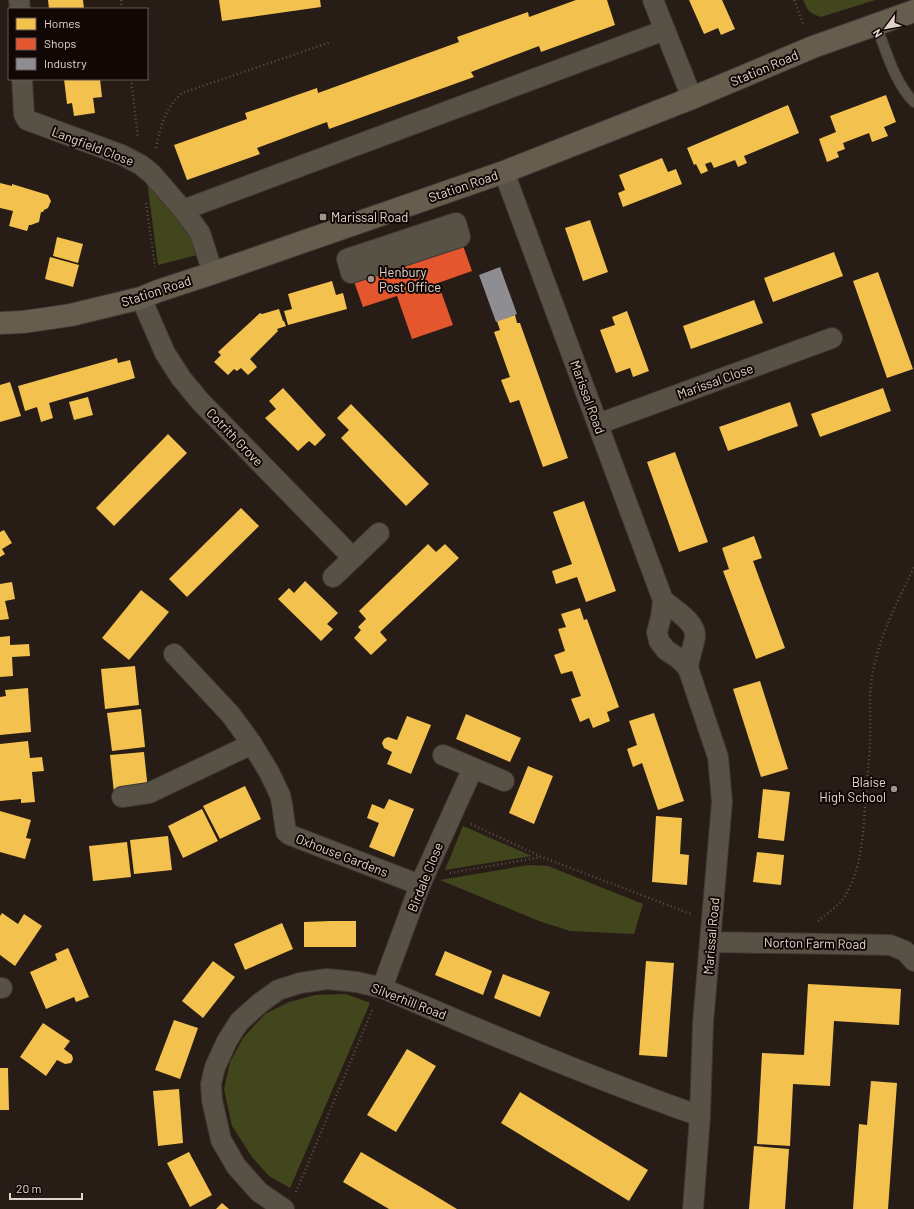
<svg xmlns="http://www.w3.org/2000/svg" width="914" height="1209" viewBox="0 0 914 1209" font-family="Barlow,sans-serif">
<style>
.green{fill:#42461c}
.homes{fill:#f2c14e}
.shops{fill:#e4572e}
.industry{fill:#8d8d92}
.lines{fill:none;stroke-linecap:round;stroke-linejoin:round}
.lane-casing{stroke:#403631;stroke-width:12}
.street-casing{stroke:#403631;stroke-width:22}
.secondary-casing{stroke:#403631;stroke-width:24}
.path{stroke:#595249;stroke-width:2.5;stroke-dasharray:1 3;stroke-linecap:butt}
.lane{stroke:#585146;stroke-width:10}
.street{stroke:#585146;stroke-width:20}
.secondary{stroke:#655d4d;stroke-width:22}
.poi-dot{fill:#a2938c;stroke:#110704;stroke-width:1.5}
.labels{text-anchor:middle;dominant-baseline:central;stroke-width:4;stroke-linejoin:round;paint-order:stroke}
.street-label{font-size:13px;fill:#e3d3cc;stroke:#110704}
.poi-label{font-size:13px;fill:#e3d3cc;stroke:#110704;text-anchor:start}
</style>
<rect width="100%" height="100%" fill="#281c16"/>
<g class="green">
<path d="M803 0H875L821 17C809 13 808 11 803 0Z"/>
<path d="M147 181 183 221 201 254 158 265Z"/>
<path d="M463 826 532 856 445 870Z"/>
<path d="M529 865 548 866 643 904 634 934 570 931 539 921 440 880Z"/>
<path d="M346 994 370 1003 290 1188 269 1176 252 1157 232 1126 224 1089 230 1062 243 1038 265 1014 289 1002 315 995Z"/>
</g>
<g class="homes">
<path d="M48 0H83L84 9H49Z"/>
<path d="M219 0H320L321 7 222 21Z"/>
<path d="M576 0H607L615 25 541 52 539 46 471 72 474 77 329 129 327 122 257 148 260 154 187 180 174 145 247 119 245 113 317 88 318 93 459 42 457 37 528 12 529 17Z"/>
<path d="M689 0H722L735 29 721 35 718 28 704 34Z"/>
<path d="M64 79H100L102 97 93 98 95 113 74 116 72 103 67 104Z"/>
<path d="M886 95 896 122 884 127 888 136 872 142 869 133 843 143 845 149 837 152 839 157 827 162 819 139 836 132 830 116Z"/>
<path d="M788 105 799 133 744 156 747 163 738 167 735 160 714 168 711 162 705 164 708 171 701 174 696 164 694 165 687 148Z"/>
<path d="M662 158 668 172 676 169 682 184 623 207 618 193 625 190 619 175Z"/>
<path d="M0 183 12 186V184L48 195 51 201 48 208 44 210 43 212H41L39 222 31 225H29L27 231 9 226 13 211 0 208Z"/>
<path d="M590 220 608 272 583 281 565 228Z"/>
<path d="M57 237 83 244 78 263 53 256Z"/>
<path d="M834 252 843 276 773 302 764 278Z"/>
<path d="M50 257 79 265 73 287 45 279Z"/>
<path d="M878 272 913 369 887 378 853 281Z"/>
<path d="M332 281 336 295 343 293 347 309 288 325 284 311 292 309 288 294Z"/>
<path d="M754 300 763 323 691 349 683 326Z"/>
<path d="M279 309 283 321H284L286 326 277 329 278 331 250 359 257 367 248 375 241 368 237 371 234 369 228 375 214 362 221 355 218 352 260 313 262 314Z"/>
<path d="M627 311 649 371 633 377 630 368 616 373 600 330 615 325 612 317Z"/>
<path d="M515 315 517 323H520L568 458 543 467 519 400 510 403 501 380 510 377 494 332 500 330 497 321Z"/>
<path d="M117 358 118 363 130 360 135 378 49 403 53 418 41 422 37 407 25 411 18 386Z"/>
<path d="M10 382 21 416 0 422V385Z"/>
<path d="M283 388 326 435 315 446 309 441 298 451 265 418 276 409 269 401Z"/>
<path d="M883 388 891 411 820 437 811 414Z"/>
<path d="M88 397 93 415 74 420 69 402Z"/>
<path d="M790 402 798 426 728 451 719 427Z"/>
<path d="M351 404 429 484 406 506 341 438 349 430 337 418Z"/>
<path d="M168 434 187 453 114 526 96 508Z"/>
<path d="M675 452 708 542 679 552 647 462Z"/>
<path d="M584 501 616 591 586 602 577 577 556 584 552 571 572 564 553 512Z"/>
<path d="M241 508 259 526 187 597 169 579Z"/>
<path d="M4 530 12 543 2 549 5 554 0 557V532Z"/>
<path d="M754 536 762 558 753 561 785 648 756 659 723 571 729 569 722 548Z"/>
<path d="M428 544 436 552 445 544 459 558 380 632 387 640 371 655 354 638 361 630 358 627 366 619 359 611Z"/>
<path d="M305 581 338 613 327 624 333 629 321 641 278 599 289 588 294 593Z"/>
<path d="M12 582 15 599 5 601 9 619 0 620V584Z"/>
<path d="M141 590 169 612 129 660 102 638Z"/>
<path d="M580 608 584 620 587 619 619 707 607 712 610 721 593 728 589 718 580 722 571 699 581 696 572 671 561 674 554 655 565 651 558 629 566 627 561 614Z"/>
<path d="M10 636V645L29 644 30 656 12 657 13 676 0 677V637Z"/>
<path d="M135 666 139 705 105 709 101 669Z"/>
<path d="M760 681 788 769 761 777 733 689Z"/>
<path d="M28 688 31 732 0 735V697L6 696 5 690Z"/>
<path d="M141 709 145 747 112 751 107 713Z"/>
<path d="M654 713 684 801 658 810 642 763 633 767 627 749 637 745 629 721Z"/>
<path d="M466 714 521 738 510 762 456 739Z"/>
<path d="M407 716 431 725 411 774 387 764 392 752 384 748 382 743 384 739 388 737 397 740Z"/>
<path d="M28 741 30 758 42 757 44 771 32 772 35 802 21 803V799L0 801V744Z"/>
<path d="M144 752 148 790 114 793 110 755Z"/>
<path d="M528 766 553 776 534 824 509 813Z"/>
<path d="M245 786 261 819 220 839 203 806Z"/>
<path d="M763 789 790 792 784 841 758 838Z"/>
<path d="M389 799 414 809 394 857 369 847 379 823 367 818 372 804 384 809Z"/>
<path d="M202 809 218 841 183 858 168 826Z"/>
<path d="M0 811 31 820 26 838 31 839 25 859 0 852Z"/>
<path d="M656 816 682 818 680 854 689 855 687 885 652 882Z"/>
<path d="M168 836 172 870 134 874 130 840Z"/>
<path d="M127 842 131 877 93 881 89 846Z"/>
<path d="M757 852 784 855 781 885 753 882Z"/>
<path d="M2 913 18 924 24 914 42 926 15 966 0 955V916Z"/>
<path d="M330 921H356V947H304V922Z"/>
<path d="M282 923 293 949 245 970 234 944Z"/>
<path d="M68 948 89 997 76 1002 74 997 46 1009 30 972 57 960 55 954Z"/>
<path d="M445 951 492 971 483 995 435 975Z"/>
<path d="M213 961 235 977 203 1018 182 1001Z"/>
<path d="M646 961 674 963 667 1057 639 1055Z"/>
<path d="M503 974 550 992 540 1017 494 998Z"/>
<path d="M808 984 901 989 899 1025 834 1021 830 1086 793 1084 790 1146 757 1144 762 1053 804 1055Z"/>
<path d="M174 1020 198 1028 180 1079 155 1070Z"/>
<path d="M43 1023 70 1041 64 1049 72 1055 73 1059 71 1063 65 1064 57 1060 46 1076 20 1057Z"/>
<path d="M407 1049 436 1066 396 1132 367 1115Z"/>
<path d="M0 1068H8L9 1110H0Z"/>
<path d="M871 1081 897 1083 888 1209H853L859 1124 867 1125Z"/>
<path d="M179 1089 183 1143 158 1146 153 1091Z"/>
<path d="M520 1092 648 1170 629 1201 501 1123Z"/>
<path d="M754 1146 789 1149 785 1209H749Z"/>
<path d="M189 1152 212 1195 190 1207 167 1163Z"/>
<path d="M361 1152 424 1189 457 1209H389L343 1182Z"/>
<path d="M222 1203 229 1209H216Z"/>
</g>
<path class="shops" d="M460 237 472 271 438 283 453 325 412 339 397 296 363 307 351 273Z"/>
<path class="industry" d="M500 267 517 314 496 322 479 275Z"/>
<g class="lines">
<g class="lane-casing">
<path id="lane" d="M876 25C886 50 894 82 914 102"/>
</g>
<g class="street-casing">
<g id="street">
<path d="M19 0 20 9"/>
<path d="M653 0 692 98"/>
<path d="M22 79 24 114 27 120 122 155 141 165 152 174 183 210 200 233 213 273"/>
<path d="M504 172 663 600 661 617 657 632 659 641 666 650 678 658 688 668 718 757 722 802 703 1023 700 1116 693 1209"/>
<path d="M183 210 665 30"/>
<path d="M456 223 460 237 351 273 347 259Z"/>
<path d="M141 298 165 353 181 378 200 401 353 558"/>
<path d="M598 424 832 338"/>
<path d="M333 577 379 533"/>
<path d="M663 600C673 609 697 622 695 637 693 648 689 658 688 668"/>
<path d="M174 654 231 715 252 744 269 772 280 795 282 804 286 832 290 835 420 885"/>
<path d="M443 755 504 781"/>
<path d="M122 797 149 793 252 744"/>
<path d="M710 942 890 945 905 951 914 961"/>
<path d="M0 988H2"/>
<path d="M382 988 420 885 473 768"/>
<path d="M284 1209 259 1192 236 1166 221 1140 212 1100 211 1084 215 1067 227 1041 239 1022 260 1003 278 990 300 983 327 979 357 982 382 988C487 1033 592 1078 700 1116"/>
</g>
</g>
<g class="secondary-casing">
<path id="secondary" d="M0 323 23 322 71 315 141 298 158 291 213 273 504 172 692 98 813 47 914 11"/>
</g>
<g class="path">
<path d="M121 0 122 9"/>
<path d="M794 0 804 26"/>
<path d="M131 79 138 138"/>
<path d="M156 148C161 125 164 110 182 93L331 42"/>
<path d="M146 203 155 267"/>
<path d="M471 824 542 857 691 914"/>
<path d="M450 873 541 857"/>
<path d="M818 921C826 914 836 908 843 899 863 869 863 831 866 796 867 777 870 758 870 739 871 720 869 702 871 684 877 639 895 607 914 567"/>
<path d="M296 1192 373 1008"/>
</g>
<use href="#lane" class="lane"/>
<use href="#street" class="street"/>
<use href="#secondary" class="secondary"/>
</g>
<g class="poi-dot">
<rect x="319" y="213" width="8" height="8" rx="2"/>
<circle cx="371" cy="279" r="4"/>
<circle cx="894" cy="789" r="4"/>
</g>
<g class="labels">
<g class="street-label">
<text transform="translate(764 68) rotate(-23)">Station Road</text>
<text transform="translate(93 146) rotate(21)">Langfield Close</text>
<text transform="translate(463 186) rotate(-19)">Station Road</text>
<text transform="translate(156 291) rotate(-18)">Station Road</text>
<text transform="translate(715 381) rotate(-20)">Marissal Close</text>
<text transform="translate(588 397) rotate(70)">Marissal Road</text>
<text transform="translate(235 437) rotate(46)">Cotrith Grove</text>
<text transform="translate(342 855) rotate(21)">Oxhouse Gardens</text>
<text transform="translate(425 877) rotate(-68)">Birdale Close</text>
<text transform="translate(711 936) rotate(-85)">Marissal Road</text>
<text transform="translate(815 943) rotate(1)">Norton Farm Road</text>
<text transform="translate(409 1001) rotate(21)">Silverhill Road</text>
</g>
<g class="poi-label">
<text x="331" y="217">Marissal Road</text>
<text x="379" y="272">Henbury<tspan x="379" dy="15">Post Office</tspan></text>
<text x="886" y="782" text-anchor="end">Blaise<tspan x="886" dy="15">High School</tspan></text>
</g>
</g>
<rect x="8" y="8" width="140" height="72" fill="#110704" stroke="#655954"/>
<rect x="16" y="18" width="20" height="12" fill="#f2c14e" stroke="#655954"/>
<text x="44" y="28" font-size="12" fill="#e3d3cc">Homes</text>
<rect x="16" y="38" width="20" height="12" fill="#e4572e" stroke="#655954"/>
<text x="44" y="48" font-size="12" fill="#e3d3cc">Shops</text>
<rect x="16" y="58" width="20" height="12" fill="#8d8d92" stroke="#655954"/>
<text x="44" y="68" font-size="12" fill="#e3d3cc">Industry</text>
<g transform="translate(886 28) rotate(238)" stroke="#110704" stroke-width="3" paint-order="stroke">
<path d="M0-3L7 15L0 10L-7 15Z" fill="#e3d3cc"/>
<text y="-6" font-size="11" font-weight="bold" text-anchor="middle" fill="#e3d3cc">N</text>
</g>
<path d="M10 1193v6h72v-6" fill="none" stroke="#e3d3cc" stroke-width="2"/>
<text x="16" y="1193" font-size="12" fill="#e3d3cc" stroke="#110704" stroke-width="3" paint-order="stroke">20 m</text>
</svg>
